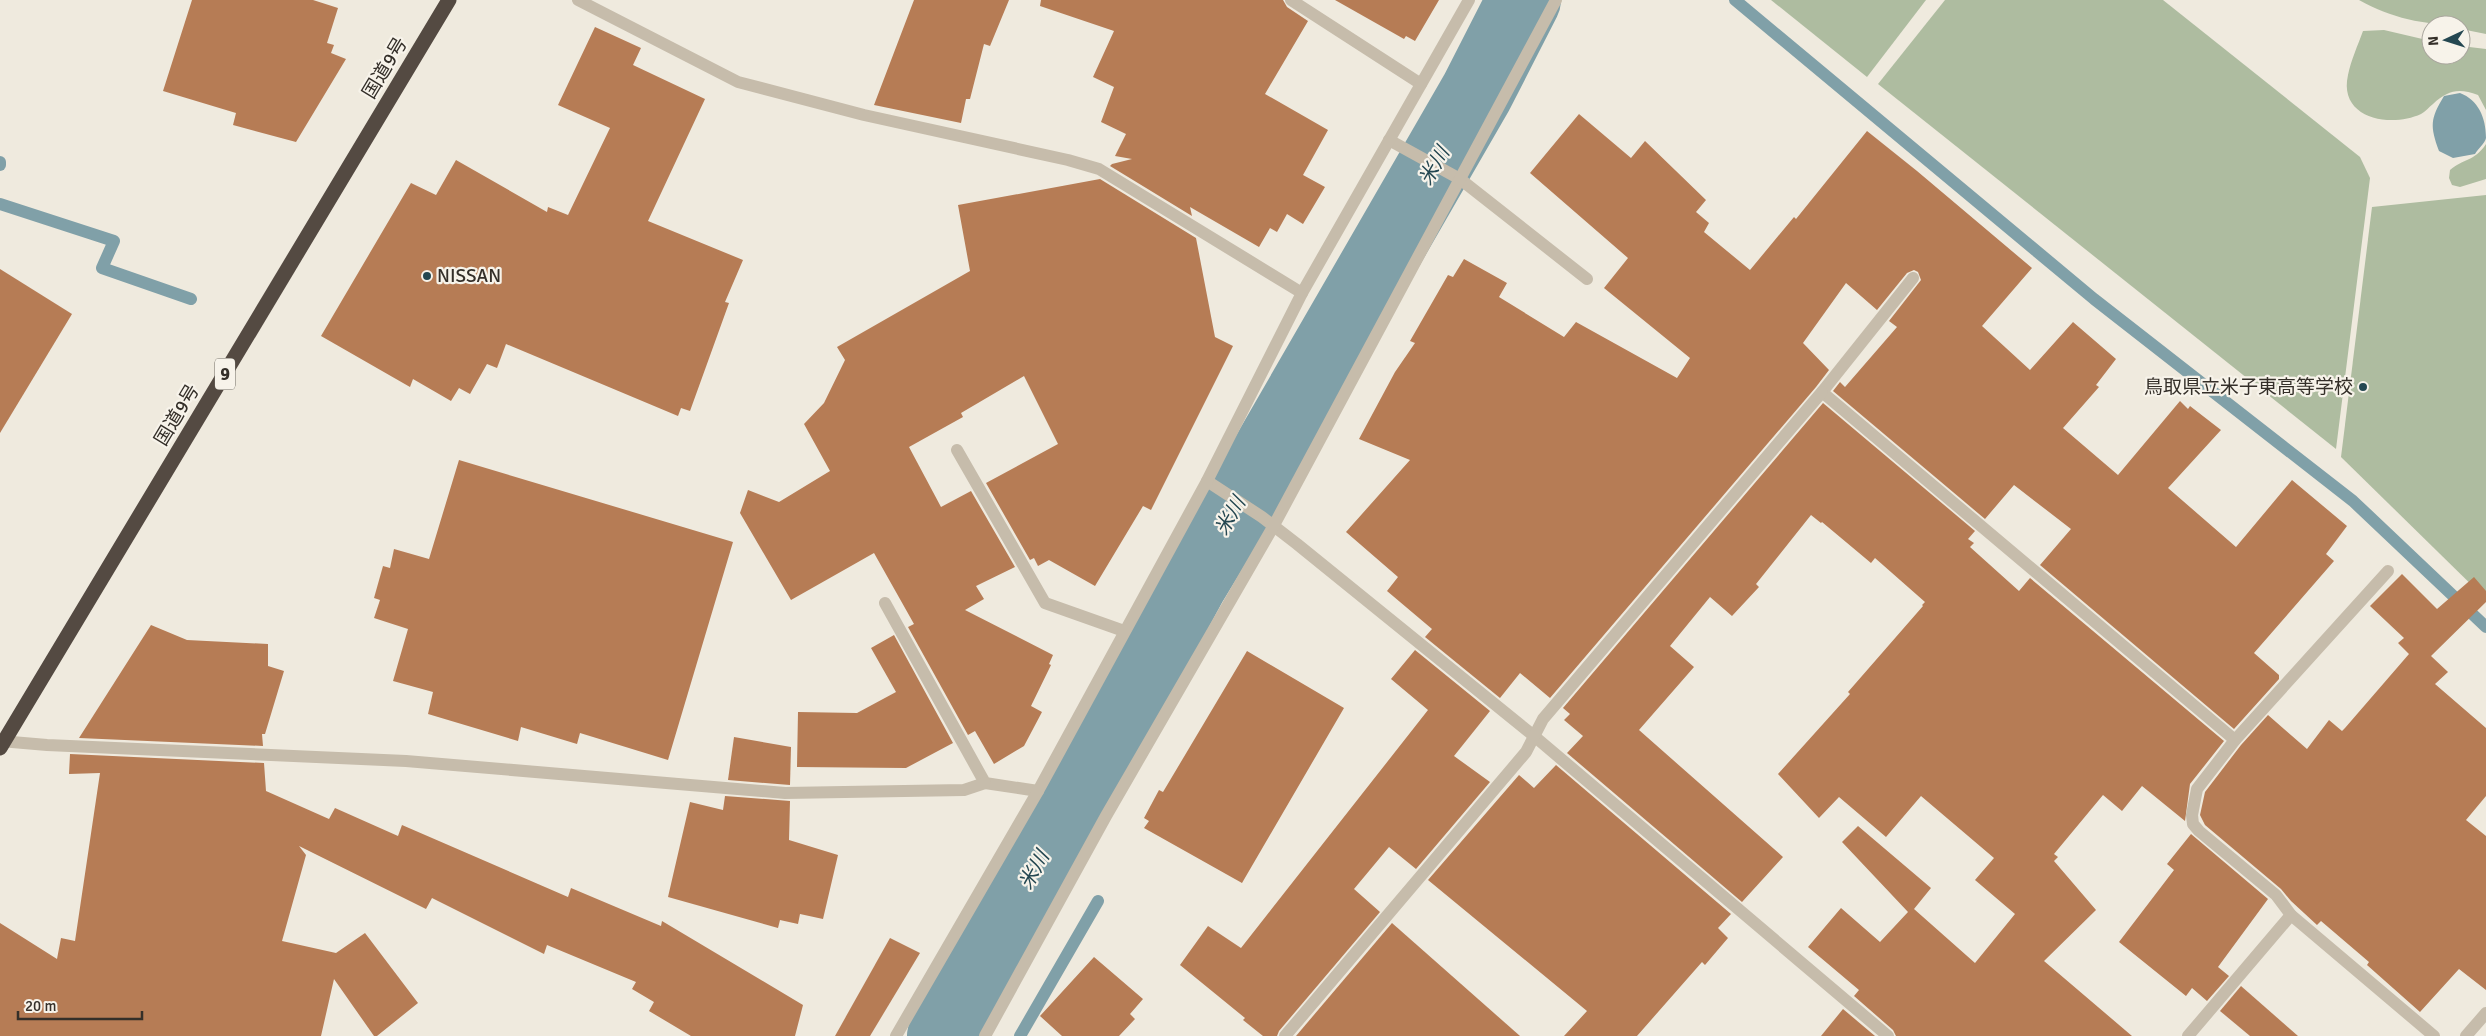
<svg xmlns="http://www.w3.org/2000/svg" width="2486" height="1036" viewBox="0 0 2486 1036" font-family="Signika,'Noto Sans JP',sans-serif">
<style>
.green{fill:#aebca0}
.water{fill:#80a0a8}
.lines{fill:none;stroke-linecap:round;stroke-linejoin:round}
.stream{stroke:#80a0a8;stroke-width:12}
.river{stroke:#80a0a8;stroke-width:74}
.building{fill:#b67c55}
.minor{stroke:#c6bcab;stroke-width:12}
.highway{stroke:#544a42;stroke-width:15}
.poi-dot{fill:#244751;stroke:#f7f3ea;stroke-width:2}
.labels{text-anchor:middle;dominant-baseline:central;stroke-width:4.5;stroke-linejoin:round;paint-order:stroke}
.shield{fill:#f7f3ea;stroke:#6e6a63;stroke-width:1}
.shield-label{font-size:18px;font-weight:bold;fill:#342f29}
.street-label{font-size:19px;fill:#342f29;stroke:#f7f3ea}
.poi-label{font-size:19px;fill:#342f29;stroke:#f7f3ea;text-anchor:start}
.water-label{font-size:20px;font-style:italic;fill:#244751;stroke:#f7f3ea}
</style>
<rect width="100%" height="100%" fill="#efeade"/>
<g class="green">
<path d="M1771 0H1926L1867 77Z"/>
<path d="M1945 0H2163L2360 157 2370 178 2336 449 1878 84Z"/>
<path d="M2359 0H2486V34L2461 29V25C2424 25 2391 18 2359 0Z"/>
<path d="M2384 30 2431 41V55H2461V46L2486 49V110L2478 95C2459 88 2448 90 2433 104 2429 107 2425 112 2421 114 2391 128 2338 119 2348 75 2351 60 2358 45 2363 31Z"/>
<path d="M2486 144V179L2460 187 2452 185 2449 178 2450 170C2464 158 2474 162 2486 144Z"/>
<path d="M2486 195V599L2341 457 2372 207Z"/>
</g>
<path class="water" d="M2460 93C2478 100 2486 117 2486 138 2485 143 2478 149 2475 154L2453 158 2439 151C2430 126 2430 119 2444 96Z"/>
<g class="lines">
<g class="stream">
<path d="M1735 0 2094 299 2353 501 2486 627"/>
<path d="M0 162V165"/>
<path d="M0 204 114 241 102 268 191 299"/>
<path d="M1020 1036 1098 901"/>
</g>
<path class="river" d="M944 1036 1062 823 1190 584 1249 487 1477 92 1524 0"/>
</g>
<g class="building">
<path d="M192 0H313L338 8 327 43 334 45 331 53 346 59 296 142 233 125 236 113 163 91Z"/>
<path d="M914 0H1009L990 46 984 44 970 99H966L961 123 874 105Z"/>
<path d="M1041 0H1283L1287 7 1308 21 1265 94 1328 130 1303 175 1325 187 1303 224 1287 214 1277 232 1270 228 1259 247 1190 207 1192 216 1110 166 1112 164 1132 159 1115 156 1126 134 1101 122 1114 87 1093 77 1114 31 1040 6Z"/>
<path d="M1335 0H1439L1415 41 1406 36 1404 39Z"/>
<path d="M595 27 641 48 633 65 705 99 648 221 743 260 725 302 729 303 690 411 681 408 678 416 506 344 497 368 487 364 470 394 459 388 451 401 413 379 410 387 321 336 411 183 436 195 456 160 547 212 548 207 568 215 610 128 558 105Z"/>
<path d="M1579 114 1631 158 1645 141 1706 200 1696 212 1709 223 1704 232 1750 270 1794 217 1796 219 1867 131 1917 171 2032 268 1982 326 2030 370 2073 322 2116 359 2096 385 2099 387 2063 428 2118 475 2180 401 2188 409 2190 406 2221 430 2168 488 2236 547 2292 480 2347 526 2326 554 2334 561 2254 653 2279 675V679L2234 729 2040 565 2071 529 2014 485 1985 519 1833 391 1840 382 1845 387 1897 327 1889 321 1921 280 1918 272 1914 270 1907 273 1877 310 1846 283 1803 343 1829 370 1816 387 1550 698 1520 673 1500 698 1425 637 1432 629 1387 591 1398 577 1346 532 1410 460 1359 439 1395 372 1415 343 1410 341 1448 275 1453 277 1464 259 1507 283 1499 297 1564 337 1576 322 1677 378 1690 358 1604 288 1628 258 1530 173Z"/>
<path d="M1100 179 1196 238 1215 337 1233 346 1151 510 1143 506 1095 586 1049 560 1038 566 1034 558 1030 560 986 483 1058 444 1024 376 961 413 963 417 909 447 941 507 971 491 1015 567 976 586 984 599 965 610 1053 655 1049 664 1051 665 1031 706 1042 712 1024 746 994 764 975 731 968 735 908 627 914 624 874 553 791 600 740 513 748 490 779 502 830 471 804 424 824 403 845 360 837 347 970 271 958 205Z"/>
<path d="M0 269 72 314 0 433Z"/>
<path d="M1823 403 1975 531 1968 539 1974 543 1970 547 2019 591 2030 578 2224 741 2190 784 2185 821 2142 786 2122 811 2103 795 2054 854 2058 857 2054 861 2096 910 2044 961 2132 1036H1896L1893 1030 1854 996 1859 990 1808 947 1841 908 1880 942 1908 912 1842 842 1858 826 1931 888 1914 909 1975 963 2015 914 1975 880 1994 858 1921 796 1886 837 1839 797 1819 818 1778 774 1850 694 1848 692 1923 606 1922 605 1925 602 1875 558 1871 563 1822 522 1821 523 1811 515 1756 584 1759 587 1732 616 1710 597 1670 646 1694 667 1639 730 1783 857 1742 902 1567 753 1583 736 1564 720 1570 714 1563 708Z"/>
<path d="M459 460 733 542 668 760 580 733 577 744 521 727 518 741 428 714 433 692 393 681 408 629 374 618 380 600 374 598 383 566 390 568 394 549 429 559Z"/>
<path d="M2402 574 2437 609 2474 577 2486 591V602L2431 656 2448 672 2435 684 2486 728V796L2466 820 2486 836V990L2459 969 2420 1012 2367 965 2369 962 2321 921 2317 925 2291 901 2281 889 2205 825 2200 815 2205 792 2241 745 2268 715 2307 749 2329 720 2342 731 2345 728 2409 654 2398 643 2404 638 2370 606Z"/>
<path d="M151 625 187 640 268 644V666L284 671 265 734H262L263 746 79 738Z"/>
<path d="M894 635 953 743 906 768 797 767 798 712 857 713 896 692 871 648Z"/>
<path d="M1415 650 1490 711 1454 756 1490 782 1416 869 1389 847 1354 889 1380 912 1279 1031 1277 1036H1263L1243 1020 1245 1018 1180 965 1208 926 1241 948 1428 710 1391 679Z"/>
<path d="M1247 651 1344 708 1242 883 1144 828 1149 821 1144 818 1159 790 1163 792Z"/>
<path d="M734 737 791 747 790 785 728 780Z"/>
<path d="M70 754 264 763 266 791 329 819 335 808 398 836 402 825 568 897 571 888 661 926 662 921 803 1005 795 1036H691L649 1011 654 1002 632 989 636 982 547 945 544 954 432 898 426 909 299 846 306 855 282 941 336 953 365 933 418 1003 377 1036H374L334 979 321 1036H0V923L57 959 61 938 75 941 100 773 69 774Z"/>
<path d="M1556 765 1731 914 1718 928 1728 938 1705 965 1702 962 1637 1036H1564L1587 1011 1428 880 1519 775 1534 788Z"/>
<path d="M725 796 790 801 789 840 838 855 823 919 800 914 798 924 780 920 778 928 668 897 690 802 723 810Z"/>
<path d="M2191 834 2268 899 2218 967 2229 976 2207 1001 2192 988 2186 996 2119 942 2174 870 2167 864Z"/>
<path d="M1392 923 1520 1036H1296Z"/>
<path d="M890 938 920 953 870 1036H835Z"/>
<path d="M1094 957 1143 999 1130 1014 1135 1019 1119 1036H1062L1040 1016Z"/>
<path d="M2241 986 2298 1036H2250L2220 1011Z"/>
<path d="M1843 1009 1875 1036H1821Z"/>
</g>
<g class="lines">
<g class="minor">
<path d="M578 0 738 82 864 115 1068 160 1099 169 1302 293"/>
<path d="M1291 0 1421 84"/>
<path d="M1389 140 1460 179 1587 279"/>
<path d="M1913 278 1822 392 2235 740"/>
<path d="M957 450 1045 603 1124 631"/>
<path d="M1207 481 1262 517 1297 544 1534 736 1888 1036"/>
<path d="M885 603 985 783 1038 791"/>
<path d="M0 741 47 745 406 761 785 793 964 790 985 783"/>
<path d="M2291 915 2276 895 2199 831 2193 824 2192 815 2197 789 2235 740 2388 571"/>
<path d="M896 1036 1038 791 1207 481 1302 293 1469 0"/>
<path d="M985 1036 1106 816 1273 527 1556 0"/>
<path d="M1285 1036 1526 752 1543 719 1822 392"/>
<path d="M2188 1036 2291 915 2434 1036"/>
<path d="M2466 1036 2486 1013"/>
</g>
<path class="highway" d="M0 748 449 0"/>
</g>
<g class="poi-dot">
<circle cx="427" cy="276" r="5"/>
<circle cx="2363" cy="387" r="5"/>
</g>
<g class="labels">
<rect class="shield" x="215" y="358.5" width="20" height="31" rx="4"/>
<g class="shield-label">
<text x="225" y="374">9</text>
</g>
<g class="street-label">
<text transform="translate(385 68) rotate(-59)">国道9号</text>
<text transform="translate(177 415) rotate(-59)">国道9号</text>
</g>
<g class="poi-label">
<text x="437" y="276">NISSAN</text>
<text x="2353" y="387" text-anchor="end">鳥取県立米子東高等学校</text>
</g>
<g class="water-label">
<text transform="translate(1434 166) rotate(-60)">米川</text>
<text transform="translate(1230 516) rotate(-60)">米川</text>
<text transform="translate(1034 870) rotate(-61)">米川</text>
</g>
</g>
<g transform="translate(2446 40) rotate(266)"><circle r="24" fill="#f7f3ea" stroke="#a9a59d"/>
<path d="M0-4L9 19L0 12L-9 19Z" fill="#244751"/>
<text y="-8" font-size="14" font-weight="bold" text-anchor="middle" fill="#342f29">N</text>
</g>
<path d="M18 1011v8h124v-8" fill="none" stroke="#342f29" stroke-width="2.5"/>
<text x="25" y="1011" font-size="15" fill="#342f29" stroke="#f7f3ea" stroke-width="4" paint-order="stroke">20 m</text>
</svg>
